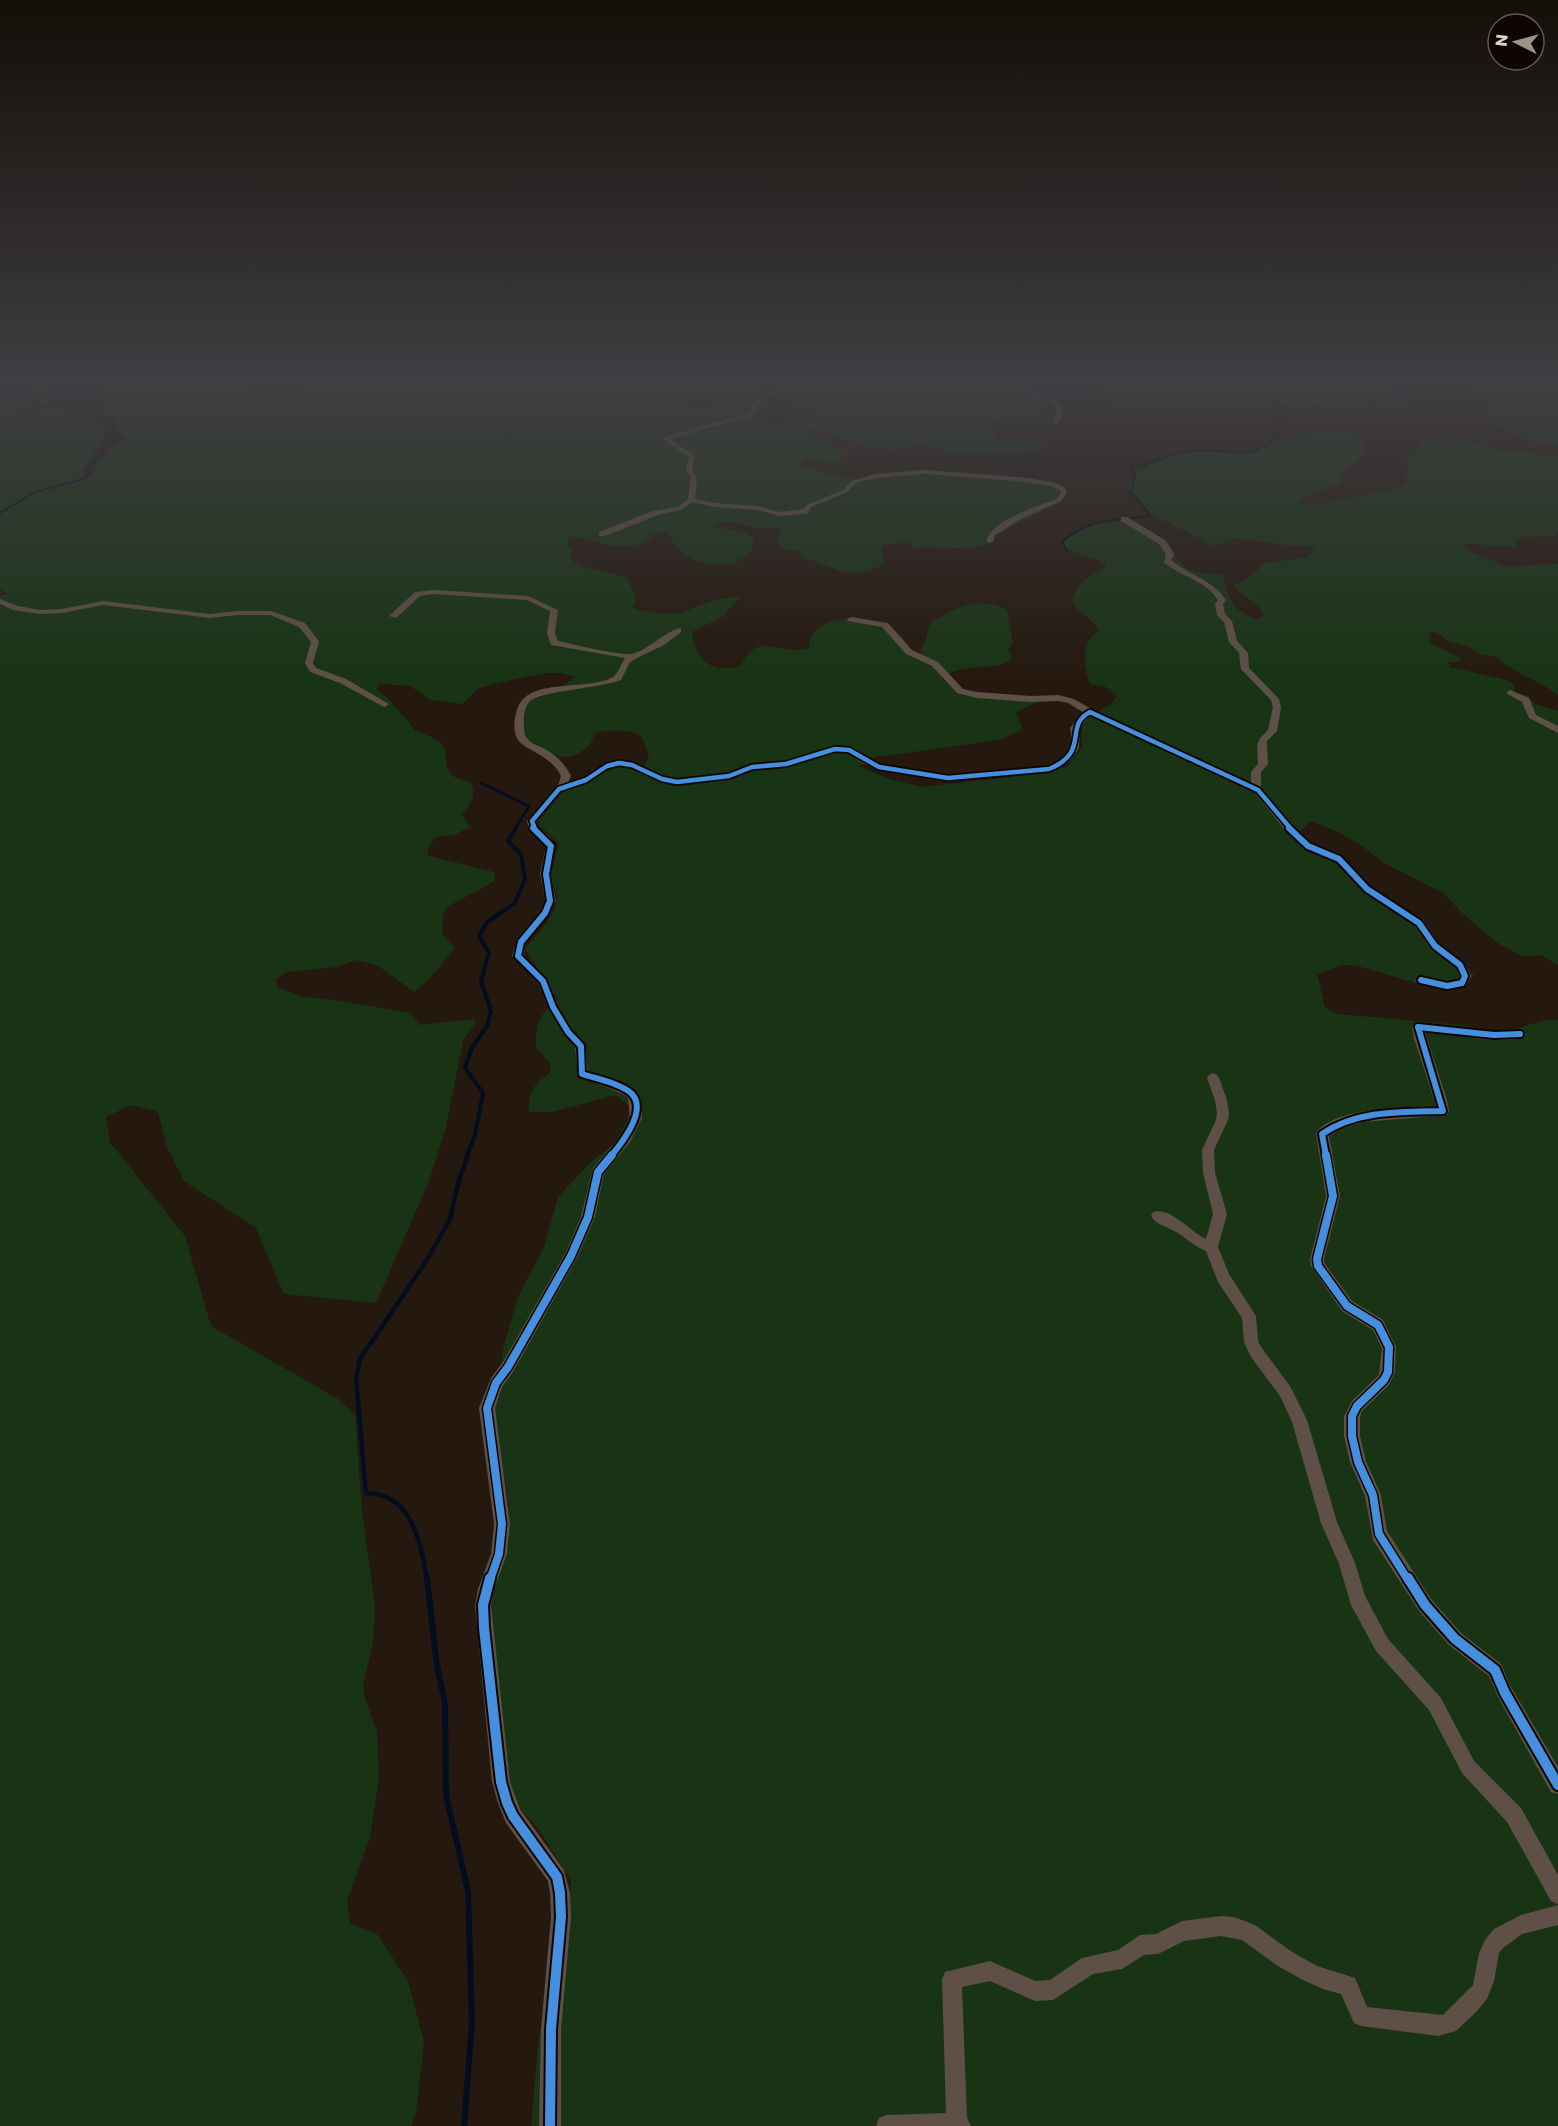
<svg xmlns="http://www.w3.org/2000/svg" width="1558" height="2126" viewBox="0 0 1558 2126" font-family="Poppins,sans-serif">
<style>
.green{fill:#183414}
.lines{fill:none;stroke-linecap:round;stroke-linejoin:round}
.stream-far4{stroke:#030d1f;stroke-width:2}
.stream-far3{stroke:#030d1f;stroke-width:3}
.stream-far2{stroke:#030d1f;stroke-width:4}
.stream-far1{stroke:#030d1f;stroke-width:4.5}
.stream{stroke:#030d1f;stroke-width:6}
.minor{fill:#5e5046;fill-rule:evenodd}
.cycleway-far3-casing{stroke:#0e0602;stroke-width:8}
.cycleway-far2-casing{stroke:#0e0602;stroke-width:10}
.cycleway-far1-casing{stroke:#0e0602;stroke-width:11}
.cycleway-casing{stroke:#0e0602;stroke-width:14}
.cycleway-far3{stroke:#468fdf;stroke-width:4.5}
.cycleway-far2{stroke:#468fdf;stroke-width:6}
.cycleway-far1{stroke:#468fdf;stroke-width:8}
.cycleway{stroke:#468fdf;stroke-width:10}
</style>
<rect width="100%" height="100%" fill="#25190f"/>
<g class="green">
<path d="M117 381H243L244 386C263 395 301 398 317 381H784L774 386 740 398 675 401 662 408 712 407 760 398 766 406 764 416 771 424 817 411C804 402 790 401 776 393L793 385 796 381H995L1031 390 1046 396 1052 402H1038L1040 410 1057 411 1056 418 1049 426 1016 424 995 420 988 424 998 439 1041 441 1043 451 949 454 937 448 915 443C899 454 880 449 862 447L861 443C840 442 824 426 805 430L819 435 835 448 849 450 848 454 833 463 808 458 798 465C819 470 841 479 862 479 879 478 893 470 911 470 958 469 1007 478 1054 484L1061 485 1068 493 1061 501 994 536 990 544C965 553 939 544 915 548L909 542 882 546V556L885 563C860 578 848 575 823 564 815 560 808 560 800 556L799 551C790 551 781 551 776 542L782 530C774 528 766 529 758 528 744 526 725 517 712 526L749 534 754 539C753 576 680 572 669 533 659 532 652 533 646 543 633 547 616 547 602 544 587 540 586 535 569 539L568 546 572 550 571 559C582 571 613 570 628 579L636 600 632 606 637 610C652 612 670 617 685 611 705 604 718 596 741 598L732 605 724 616 692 632C696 662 712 674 741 666 758 627 784 658 809 648 810 615 856 616 879 625 889 628 906 652 917 660L924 658 920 650C928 641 926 630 932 621 934 619 938 618 941 617 959 605 987 597 1007 610L1013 644 1008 649 1012 659C997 673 962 660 942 679L958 691 1034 701 1036 703 1016 712 1023 730 999 740 870 758 859 766 889 779 923 787 1018 776 1067 767 1082 747V727L1086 719 1111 704 1117 696 1106 687 1090 684C1083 664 1080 645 1098 631 1093 617 1080 616 1072 601 1077 582 1088 577 1105 568L1106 564C1092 555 1073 556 1062 543L1071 534 1098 521 1120 519 1136 524 1168 541 1177 559 1186 568 1200 573 1223 575 1229 597 1237 609 1256 620 1264 616C1258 600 1241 597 1233 584L1245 581 1265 563 1308 557 1315 549 1306 545H1284L1237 538 1215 546 1147 512 1131 494 1129 484 1137 470 1141 467 1181 453 1203 451 1245 454 1283 438 1312 432H1359L1366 442 1367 452 1341 474 1340 482 1296 502 1310 506 1402 487 1407 483V461L1425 440 1433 436H1452L1503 451 1558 455V532L1554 536 1520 537 1516 541 1518 547 1472 544 1464 545 1470 552 1507 566 1558 564V695C1538 680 1513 673 1495 656L1483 655 1466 646 1449 642 1440 634 1432 632 1429 634V642L1460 658 1461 662H1449V667L1507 680 1514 685 1515 692 1528 696 1535 704 1558 711V965L1541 955 1523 957 1499 944 1463 914 1443 893 1384 863 1361 845 1336 831 1311 821 1299 832 1313 847 1340 857 1373 891 1390 898 1419 918 1447 953 1474 975C1452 1006 1379 967 1349 965 1338 965 1327 970 1317 975L1325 1007 1337 1014 1462 1025 1494 1032H1504L1549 1019 1558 1021V2126H531L539 2035 565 1958 571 1881 540 1831 513 1800 502 1736 491 1633 492 1592 509 1542 508 1499 497 1435 494 1404 504 1345 518 1297 544 1247 558 1197 590 1163 615 1143 628 1119 630 1106 615 1095 552 1112H529C528 1091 535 1084 551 1072L549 1062 536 1048C536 1021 538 1017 558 999L525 949C535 936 557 915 557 898 556 888 550 881 552 870 554 860 558 853 558 843L540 826 539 821 560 795 571 787 587 783 615 765 631 768 643 767 649 758C647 751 645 741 640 736 634 729 601 729 594 734 592 751 567 763 552 753 543 748 536 743 526 739L523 715 525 707 531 699 551 694 575 677 561 673H546L501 682 477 689 463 704 431 700 410 686 380 684 376 689 389 699 415 730 438 740 445 748 447 768 452 776 471 783C477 796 470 805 462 815L470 827 454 835 436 837 427 850 429 856 494 872 495 881 447 907 443 916 442 934 455 947 429 980 414 992 377 965 356 960 337 967 286 972 276 979 277 988 305 997 336 1000 410 1013 420 1025 473 1019 476 1023 463 1041 445 1131 429 1181 376 1303 284 1294 256 1228 184 1181 167 1147 158 1112 131 1105 106 1117 110 1142 185 1236 211 1326 338 1399 355 1415 362 1511 375 1607 373 1643 363 1686 365 1698 377 1732 379 1778 370 1837 347 1901 350 1924 377 1934 408 1981 424 2042 416 2113 411 2126H0V596L9 594 0 590V390L51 386 50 402 20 411V413L63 405 64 410 71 414 77 424 107 428C102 446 82 460 83 477L93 474C98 460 113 446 125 438V435L114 434 118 425 113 417 104 411 110 395 101 389 104 385Z"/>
<path d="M1081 381H1395C1401 391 1398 398 1405 408L1377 413H1326L1287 412 1281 408 1252 402 1178 407 1152 413H1136L1096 392 1103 387Z"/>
<path d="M1468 381H1558V446L1545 442 1521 441C1510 428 1497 429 1488 416L1491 404 1487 398 1470 387Z"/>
</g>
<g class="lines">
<g class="stream-far4">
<path d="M61 381 88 386"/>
<path d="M109 381H113"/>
<path d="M14 414 60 403 84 404"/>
<path d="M0 513 35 492 85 479 91 471 86 470 87 468 101 456 103 449 124 437 118 434 108 436 116 425 96 415 100 406 84 404 87 399 99 395 88 390 92 381"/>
<path d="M1067 552 1062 541C1098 515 1111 523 1150 515L1131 492 1135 475 1129 465 1143 466 1176 453 1203 450 1249 453 1265 446 1278 436 1269 432 1270 430 1290 425 1279 418 1284 416 1278 407C1309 402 1360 416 1386 403 1391 400 1394 394 1398 389L1391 385V381"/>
</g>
<path class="stream-far3" d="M481 783 529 806 515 829"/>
<path class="stream-far2" d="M467 1156 475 1135 483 1093 465 1068 472 1048 487 1026 491 1011 481 981 489 953 479 936 487 922 515 903 525 879 521 854 508 841 516 828"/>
<path class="stream-far1" d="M427 1580C421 1543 412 1493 366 1493L356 1379 360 1359 425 1263 450 1219 459 1180 468 1155"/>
<path class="stream" d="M427 1578 437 1666 445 1703 446 1795 468 1891 472 2023 464 2126"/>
<g class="minor">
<path d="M795 381H801L793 387 760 402 751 416 670 439 695 456 692 471 697 478 695 499 715 503 757 506 780 512 803 509 807 505 843 490 852 481 875 474 924 470 1019 477 1053 482 1065 488 1067 493 1061 501 1021 519 995 535 994 541 990 543 986 541C992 520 1037 506 1057 499L1061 493 1060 490 1051 486 1019 481 924 474 875 478 856 483 847 492 811 507 808 513 792 515 780 516 757 510 715 507 692 502 681 510 658 515 605 536H599V532L653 511 677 507 688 499 691 478 686 471 689 457 663 439V437L747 414 756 400Z"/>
<path d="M989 381C995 380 997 382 1003 384 1024 389 1045 391 1062 406V417L1057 424H1053L1056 415V407C1045 399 1033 394 1021 390 1010 387 998 388 989 381Z"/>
<path d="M1121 517H1127L1165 540 1174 554 1171 560C1189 575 1213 580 1226 600L1223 604 1225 614 1232 621 1237 641 1248 653 1249 668 1279 699 1281 707 1277 731 1267 741V745L1268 764 1261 772V788L1294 827 1312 844 1343 857 1371 886 1423 920 1439 943 1464 962 1471 976 1466 986 1447 990 1417 983 1415 980 1421 976 1447 982 1458 980 1459 976 1456 967 1431 949 1415 926 1363 892 1335 861 1304 848 1286 831 1255 793 1090 715 1080 728 1079 748 1071 760 1060 768 1049 772 948 781 876 769 862 763 855 756 847 753 835 752 786 767 754 770 729 779 677 785 659 781 630 768 619 766 610 768 589 782 562 791 537 821 538 827 549 836 556 846 551 874 556 901 549 915 526 942 524 955 547 978 558 1006 572 1029 585 1043 588 1071 617 1081 636 1091 641 1100 642 1118 630 1142 604 1174 595 1217 578 1256 513 1372 502 1387 495 1408 510 1524 507 1554 494 1589 491 1605 510 1782 520 1809 564 1870 570 1893 571 1917 561 2029V2126H539L541 2029 551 1917 550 1893 548 1881 506 1823 498 1803 492 1782 475 1605 478 1589 491 1554 494 1524 479 1408 491 1378 503 1362 566 1252 581 1217 593 1168 622 1134 630 1118 628 1097 609 1088 578 1077 575 1047 564 1035 549 1010 538 983 512 956 517 939 541 910 545 901 540 874 546 846 529 830 527 821 558 786 561 776C551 754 522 750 517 738 513 730 514 719 517 710 527 676 587 692 613 677 618 674 621 664 625 658L551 645 547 633 550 611 527 600 434 594 420 596 396 618 389 616 415 592 434 590 528 596 558 610 555 633 558 641C571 644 622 656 632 654 646 651 670 628 681 628V632L664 645 635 659 630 662 621 680C600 688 542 691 530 701 525 706 523 716 524 723 524 727 524 733 526 737 529 743 540 746 545 749 557 756 565 764 571 776L568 783 583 778 604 764 619 760 635 763 665 777 677 779 727 773 752 764 785 761 835 746 852 748 861 752 868 759 881 764 948 775 1047 766C1066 759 1074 748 1070 728L1083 712 1068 703 1058 701 1031 702 977 698 957 693 932 666 906 654 882 627 848 621 847 619 851 617 888 623 912 650 938 662 963 689 977 692 1031 696 1058 695 1074 699 1093 710 1251 783V772L1258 764 1257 745 1260 738 1268 730 1273 707 1271 700 1241 669 1239 653 1229 642 1224 622 1217 615 1215 604 1218 600C1206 581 1181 576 1164 563L1166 554 1159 544 1121 521Z"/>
<path d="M0 599 18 606 40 610 62 609 103 601 210 614 237 611H271L305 623 318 640 319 642 313 663 316 668 346 679 389 704 385 707 382 706 340 683 310 672 305 663 311 642 299 627 270 615H237L210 618 103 605 62 613 40 614 13 610 0 604Z"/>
<path d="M1510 690 1529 698 1536 715 1558 726V733L1529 718 1522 702 1506 693Z"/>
<path d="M1418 1023 1494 1031 1520 1029 1526 1034C1514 1049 1445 1032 1425 1032L1447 1100 1449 1111 1447 1115 1363 1122 1338 1130 1329 1136 1340 1196 1324 1259 1325 1264 1352 1301 1383 1320 1396 1347 1395 1372 1389 1385 1362 1411 1360 1417V1436L1366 1461 1381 1495 1387 1531 1431 1599 1461 1633 1501 1664 1511 1687 1558 1767V1794L1551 1792 1499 1699 1489 1676 1449 1645 1419 1611 1373 1540 1365 1496 1350 1462 1344 1436V1416L1352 1401 1379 1375 1382 1348 1373 1330 1342 1311 1311 1266 1310 1259 1326 1196 1316 1134C1331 1107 1408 1107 1436 1106L1414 1038 1412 1027Z"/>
<path d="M1213 1073 1217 1075 1219 1078 1227 1100 1229 1113 1228 1120 1214 1150 1215 1173 1227 1214 1218 1247 1229 1274 1256 1316 1258 1341 1261 1347 1290 1386 1307 1420 1337 1522 1355 1563 1365 1596 1388 1639 1441 1698 1474 1761 1521 1808 1558 1875V1904L1551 1901 1507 1822 1462 1773 1429 1710 1376 1651 1351 1605 1339 1564 1321 1523 1292 1422 1280 1396 1251 1357 1244 1342 1242 1318 1218 1282 1206 1251C1192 1245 1188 1239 1176 1232 1168 1227 1156 1225 1151 1216L1153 1212C1170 1206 1192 1233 1206 1239L1213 1214 1203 1173 1202 1150 1216 1120 1217 1113 1215 1100 1207 1078 1209 1075Z"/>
<path d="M1558 1905V1925L1522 1934 1503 1948 1499 1953 1494 1981 1487 1999 1477 2011 1456 2031 1438 2036 1361 2026 1354 2023 1341 1994 1323 1989 1303 1980 1278 1966 1242 1940 1221 1936 1184 1941 1158 1954 1144 1955 1122 1969 1093 1974 1053 2000 1035 2001 990 1981 962 1987 967 2118 971 2126H876L879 2118 887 2115 946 2113 942 1979 945 1972 990 1961 1035 1981 1050 1980 1082 1958 1118 1950 1140 1935 1156 1934 1182 1921 1221 1916 1234 1917 1255 1925 1292 1952 1317 1966 1355 1978 1367 2007 1443 2015 1473 1985 1479 1953 1485 1940 1494 1929 1521 1915Z"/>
</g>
<g class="cycleway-far3-casing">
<path id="cycleway-far3" d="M535 829 532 821 559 789 586 780 607 766 619 763 632 765 662 779 677 782 729 776 752 767 786 764 835 749 849 750 879 767 948 778 1049 769C1091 752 1063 726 1090 712L1258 790 1291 829"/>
</g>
<g class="cycleway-far2-casing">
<g id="cycleway-far2">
<path d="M533 828 551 846 546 874 550 901 545 913 521 942 518 956 543 981 553 1007 568 1032 581 1046 582 1074C597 1079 619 1083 631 1093 649 1110 621 1144 611 1156"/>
<path d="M1289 828 1308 846 1339 859 1367 889 1419 923 1435 946 1460 965 1465 976 1462 983 1447 986 1421 980"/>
<path d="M1326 1156 1322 1134C1357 1110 1402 1112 1443 1111L1418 1027 1494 1035 1520 1034"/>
</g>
</g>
<g class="cycleway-far1-casing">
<g id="cycleway-far1">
<path d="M1326 1155 1333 1196 1317 1259 1318 1266 1347 1306 1378 1325 1389 1347 1388 1372 1384 1380 1357 1406 1352 1416V1436L1358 1462 1373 1495 1379 1534 1408 1580"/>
<path d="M490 1580 499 1554 502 1524 487 1408 496 1383 508 1367 571 1256 588 1217 598 1172 612 1155"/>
</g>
</g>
<g class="cycleway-casing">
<g id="cycleway">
<path d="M490 1578 483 1605 484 1628 501 1782 507 1803 513 1816 557 1877 560 1893 561 1917 551 2029 550 2126"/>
<path d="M1408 1578 1425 1605 1455 1639 1495 1670 1505 1693 1558 1785"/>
</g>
</g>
<use href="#cycleway-far3" class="cycleway-far3"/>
<use href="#cycleway-far2" class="cycleway-far2"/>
<use href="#cycleway-far1" class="cycleway-far1"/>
<use href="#cycleway" class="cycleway"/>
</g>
<linearGradient id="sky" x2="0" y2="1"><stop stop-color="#140e08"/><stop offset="0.56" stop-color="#403e42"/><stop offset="1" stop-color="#403e42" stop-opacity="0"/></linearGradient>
<rect width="1558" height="678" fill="url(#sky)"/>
<g transform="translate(1516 42) rotate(276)"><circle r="28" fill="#0e0602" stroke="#635852" stroke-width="1.5"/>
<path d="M0-4.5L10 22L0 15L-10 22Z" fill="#a09288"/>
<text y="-9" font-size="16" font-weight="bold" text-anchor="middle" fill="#e2d3c9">N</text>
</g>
</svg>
